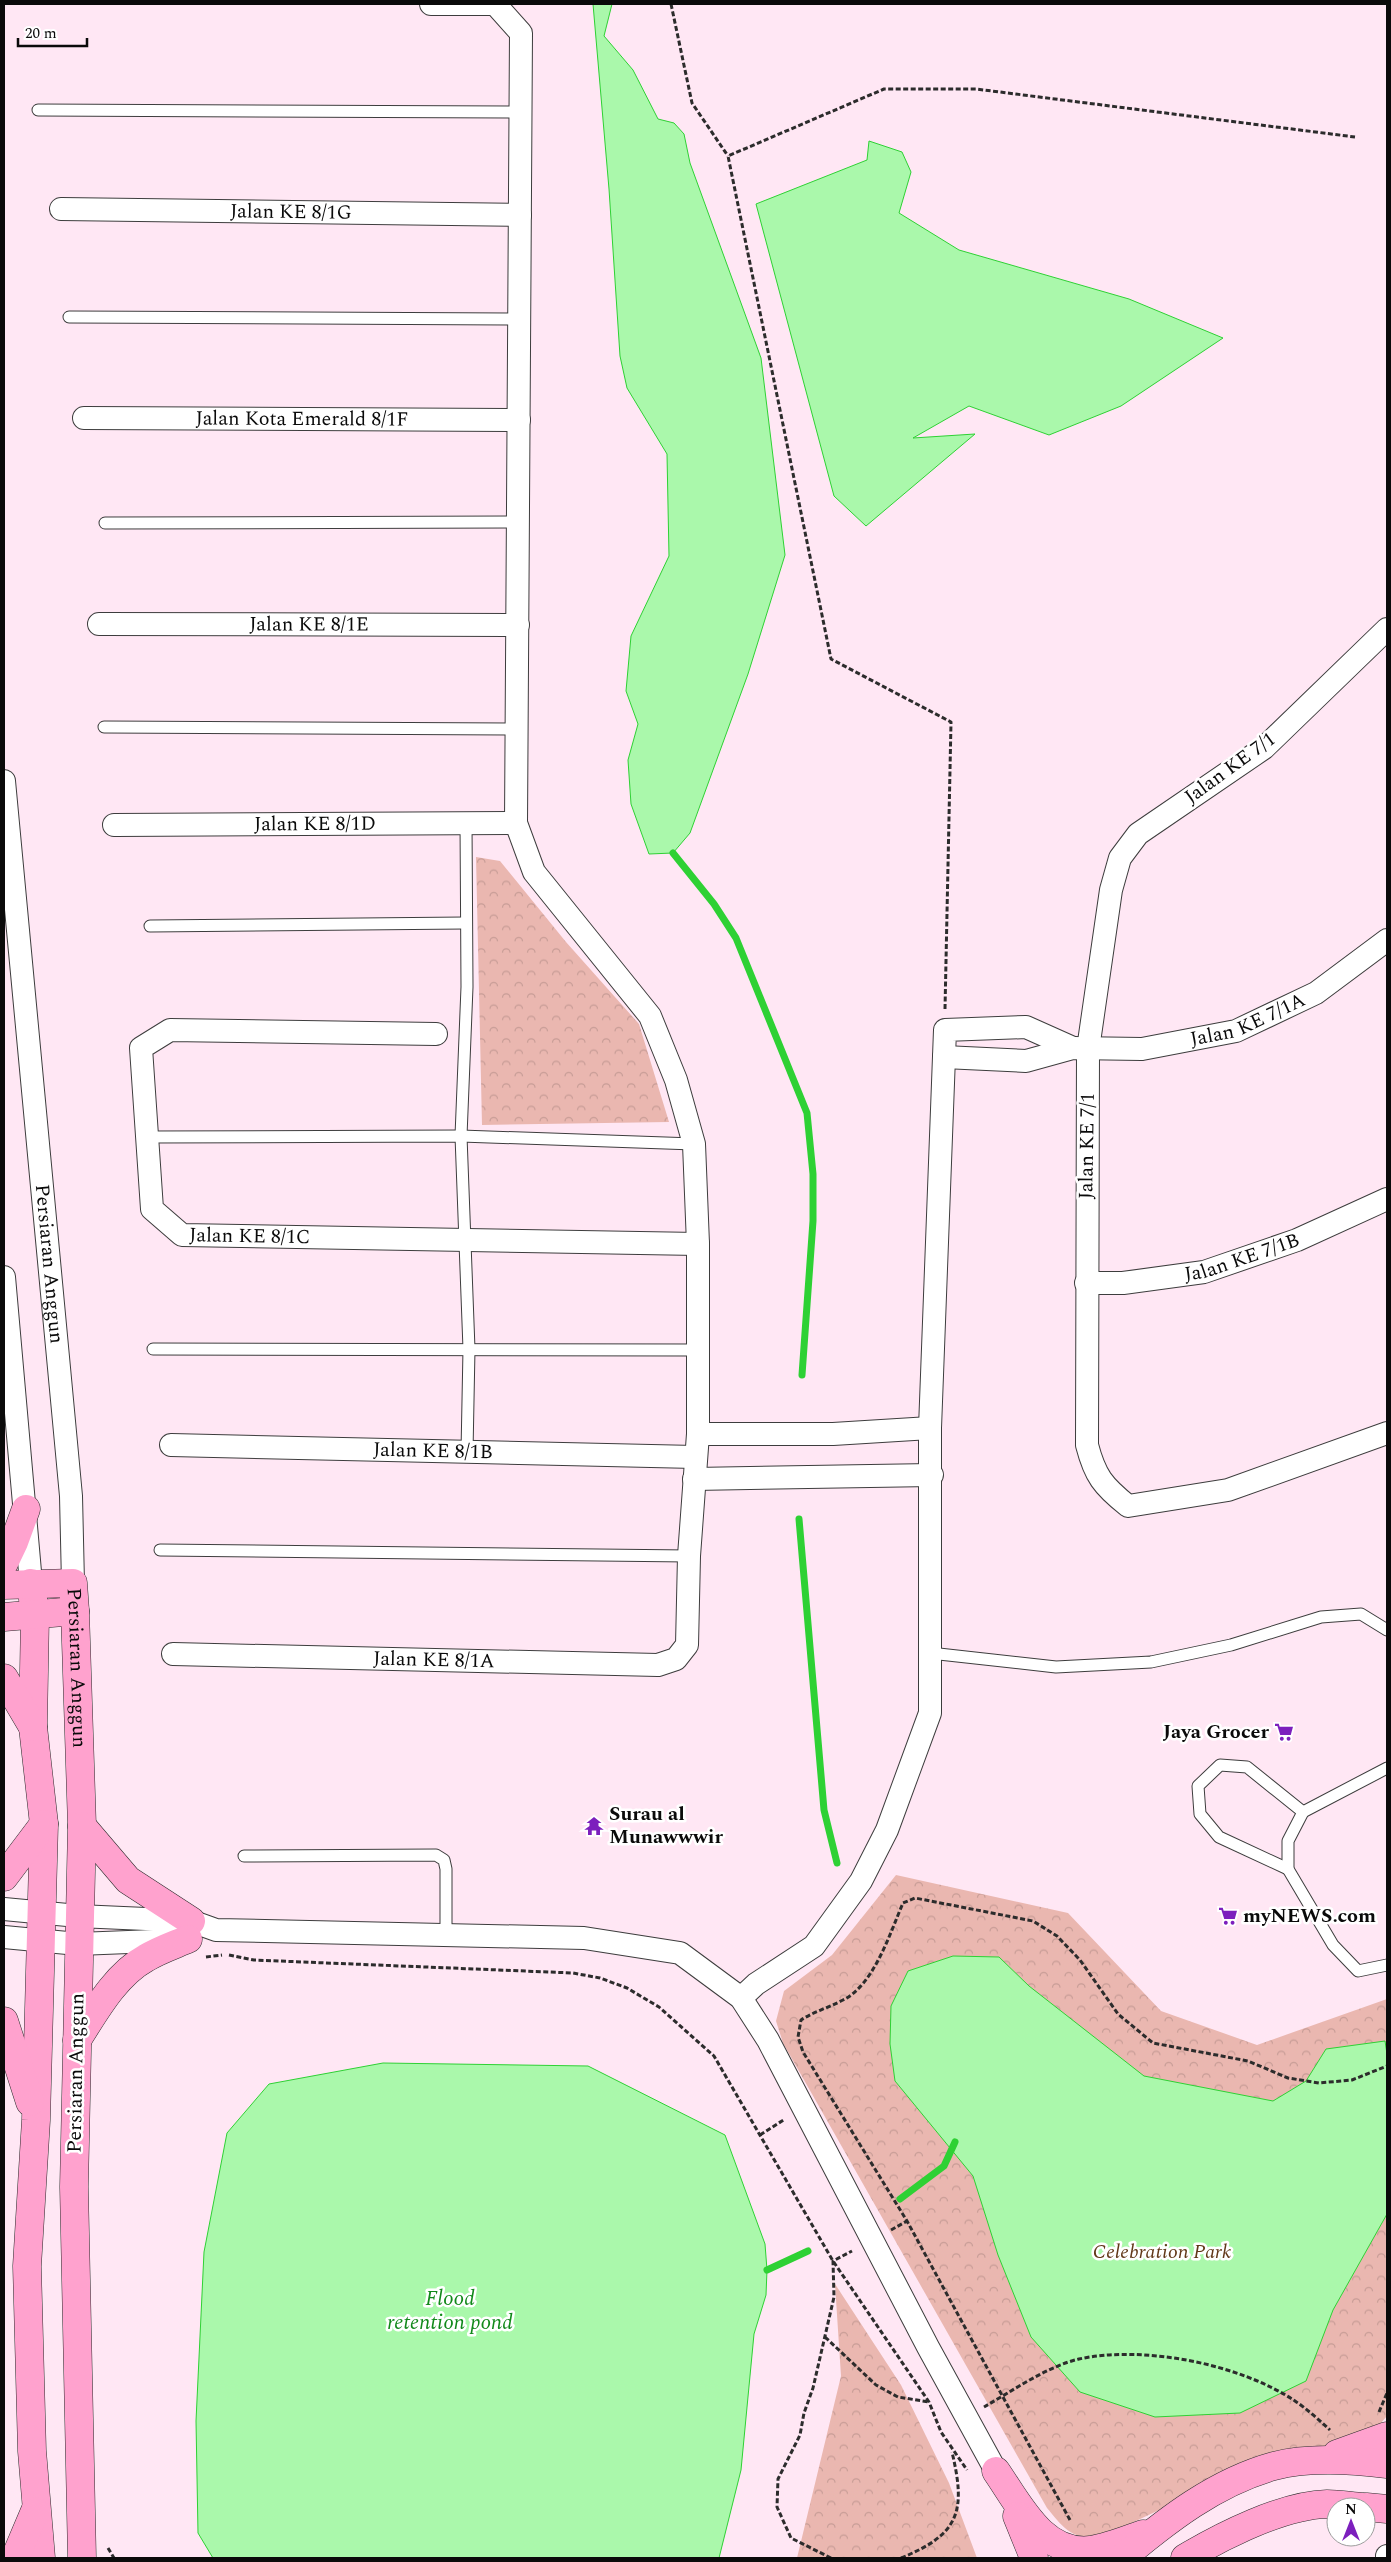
<svg xmlns="http://www.w3.org/2000/svg" width="1391" height="2562" viewBox="0 0 1391 2562" font-family="Spectral,serif">
<style>
.park{fill:url(#park-crowns)}
.water{fill:#aaf8ab;stroke:#2ed134}
.lines{fill:none;stroke-linecap:round;stroke-linejoin:round}
.stream{stroke:#2ed134;stroke-width:7}
.lane-casing{stroke:#3d3d3d;stroke-width:13}
.street-casing{stroke:#3d3d3d;stroke-width:24}
.secondary-casing{stroke:#2c2c2c;stroke-width:29}
.path{stroke:#2c2c2c;stroke-width:3;stroke-dasharray:5 2.5;stroke-linecap:butt}
.lane{stroke:#fff;stroke-width:11}
.street{stroke:#fff;stroke-width:22}
.secondary{stroke:#ffa2ce;stroke-width:28}
.labels{text-anchor:middle;dominant-baseline:central;stroke-width:5;stroke-linejoin:round;paint-order:stroke}
.street-label{font-size:20px;fill:#0a0a0a;stroke:#fff}
.poi-label{font-size:20px;font-weight:bold;fill:#0a0a0a;stroke:#fff;text-anchor:start}
.park-label{font-size:20px;font-style:italic;fill:#623919;stroke:#fff}
.water-label{font-size:21px;font-style:italic;fill:#11891a;stroke:#fff}
</style>
<defs>
<pattern id="park-crowns" width="20" height="18" patternUnits="userSpaceOnUse" patternTransform="scale(1.25)"><rect width="20" height="18" fill="#eab7b0"/><path d="M2 6a3 3 0 1 1 6 0M12 15a3 3 0 1 1 6 0" fill="none" stroke="#c79c96"/></pattern>
</defs>
<rect width="100%" height="100%" fill="#ffe7f4"/>
<g class="park">
<path d="M476 857 500 861 566 942 639 1024 669 1122 482 1125Z"/>
<path d="M896 1875 1068 1913 1161 2011 1257 2045 1387 1999V2416L1374 2431 1332 2449 1257 2464 1104 2536C1073 2541 1065 2530 1047 2508L783 2043 776 2021 784 1991 832 1955Z"/>
<path d="M835 2284 901 2385 949 2483 977 2558H797L841 2376Z"/>
</g>
<g class="water">
<path d="M593 4H612L604 36 633 70 658 119 674 123 684 134 690 163 761 358 785 555 748 674 690 833 673 853 649 854 631 804 628 760 638 724 626 691 631 636 669 556 667 454 627 388 620 356 609 189Z"/>
<path d="M869 141 902 152 911 172 899 213 959 250 1129 299 1223 338 1121 406 1049 435 969 406 913 438 975 434 866 526 834 496 756 204 867 160Z"/>
<path d="M953 1956 999 1957 1029 1986 1144 2076 1273 2101 1306 2081 1326 2049 1385 2041 1387 2054V2214L1333 2310 1306 2381 1240 2413 1155 2417 1080 2392 1031 2337 998 2255 973 2176 895 2081 890 2044 891 2006 908 1971Z"/>
<path d="M383 2063 588 2066 725 2135 765 2244 767 2270 766 2295 754 2334 741 2470 719 2558H213L198 2533 196 2421 204 2252 227 2133 269 2084Z"/>
</g>
<g class="lines">
<g class="stream">
<path d="M673 853 714 904 736 938 807 1113 813 1174V1221L802 1375"/>
<path d="M799 1519 824 1810 837 1863"/>
<path d="M900 2199 944 2166 955 2142"/>
<path d="M767 2270 808 2251"/>
</g>
<g class="lane-casing">
<g id="lane">
<path d="M38 110 520 112"/>
<path d="M69 317 519 319"/>
<path d="M105 523 519 522"/>
<path d="M104 727 518 729"/>
<path d="M466 822 467 987 461 1136 469 1349 467 1452"/>
<path d="M150 926 465 923"/>
<path d="M148 1137 461 1136 694 1144"/>
<path d="M153 1349 697 1350"/>
<path d="M160 1550 689 1556"/>
<path d="M930 1653 1056 1667 1151 1662 1231 1645 1321 1617 1361 1614 1387 1630"/>
<path d="M1387 1768 1303 1812 1288 1841V1869L1333 1945 1358 1971 1387 1965"/>
<path d="M244 1856 436 1855 444 1860 446 1869V1934"/>
<path d="M1288 1869 1219 1837 1200 1814 1198 1786 1220 1765 1247 1767 1303 1812"/>
</g>
</g>
<g class="street-casing">
<g id="street">
<path id="s1" d="M61 209 520 215"/>
<path id="s2" d="M84 418 519 420"/>
<path id="s3" d="M99 624 518 625"/>
<path d="M1387 629 1264 748 1138 834 1120 858 1111 890 1088 1049 1087 1445C1095 1476 1103 1486 1128 1506L1228 1490 1387 1433"/>
<path id="s4" d="M4 781 71 1496 73 1583"/>
<path id="s5" d="M114 825 516 823"/>
<path id="s6" d="M436 1034 170 1030 141 1048 152 1209 182 1235 698 1244"/>
<path id="s7" d="M944 1057 1026 1061 1073 1048 1142 1049 1236 1031 1316 993 1387 940"/>
<path d="M4 1277 31 1583"/>
<path id="s8" d="M1086 1283H1123L1204 1272 1297 1240 1387 1199"/>
<path d="M698 1434H833L930 1428"/>
<path id="s9" d="M171 1445 695 1457"/>
<path d="M694 1479 932 1475"/>
<path id="s10" d="M173 1654 658 1665 676 1659 687 1645 689 1556 698 1434V1244L694 1144 676 1080 650 1016 534 872 516 823 521 33 495 4H431"/>
<path d="M4 1909 78 1916 191 1921 216 1930 584 1938 680 1953 741 1998 768 2040 928 2347 996 2471"/>
<path d="M4 1937 78 1944 179 1940"/>
<path d="M741 1998 756 1984 814 1946 861 1881 887 1830 930 1713V1428L945 1030 1026 1027 1073 1048"/>
<path d="M1387 2558V2556"/>
</g>
</g>
<g class="secondary-casing">
<g id="secondary">
<path d="M4 1563 14 1542 26 1509"/>
<path d="M31 1583 35 1615 33 1727 44 1824 36 2120 27 2266 32 2451 41 2558"/>
<path id="s11" d="M4 1585 73 1583 75 1611 82 1826 74 2187 82 2558"/>
<path d="M4 1617 75 1611"/>
<path d="M4 1678 33 1727"/>
<path d="M82 1826 128 1880 191 1921"/>
<path d="M4 1877 44 1824"/>
<path d="M4 2021 30 2102"/>
<path d="M77 2040C95 2012 115 1975 146 1958 159 1950 174 1945 188 1939"/>
<path d="M1337 2454 1387 2436"/>
<path d="M996 2471C1019 2504 1043 2556 1091 2550 1109 2547 1126 2540 1143 2534"/>
<path d="M1366 2507 1387 2509"/>
<path d="M1017 2516 1034 2558"/>
<path d="M15 2558 35 2511"/>
<path d="M1122 2558C1167 2520 1216 2482 1274 2466 1309 2457 1351 2460 1387 2464"/>
<path d="M1185 2558C1222 2536 1283 2505 1327 2504 1338 2504 1350 2506 1362 2507"/>
</g>
</g>
<g class="path">
<path d="M671 4 692 103 728 156"/>
<path d="M945 1009 951 722 831 659 728 156 884 89H976L1355 137"/>
<path d="M229 1955 254 1960 573 1973 600 1978 627 1988 659 2007 714 2056 833 2261 929 2402 941 2432 967 2470"/>
<path d="M206 1957 222 1955"/>
<path d="M760 2135 785 2119"/>
<path d="M891 2230 907 2221"/>
<path d="M825 2337 876 2385 898 2397 929 2402"/>
<path d="M984 2407C1012 2391 1048 2366 1079 2359 1144 2345 1240 2364 1295 2401 1307 2409 1319 2420 1330 2430"/>
<path d="M1379 2412 1387 2393"/>
<path d="M1070 2520 907 2221 803 2052 798 2037 801 2020C815 2011 828 2008 843 2000 874 1985 890 1933 903 1903L915 1898 1033 1921 1057 1936 1080 1960 1118 2014 1153 2043 1248 2061 1288 2078 1319 2083 1352 2080 1387 2066"/>
<path d="M108 2548 114 2558"/>
<path d="M831 2558 791 2538 777 2507 778 2479 800 2435 804 2413 813 2388 834 2297 833 2261 852 2251"/>
<path d="M901 2558C960 2534 966 2511 952 2452"/>
</g>
<use href="#lane" class="lane"/>
<use href="#street" class="street"/>
<use href="#secondary" class="secondary"/>
</g>
<defs>
<g id="supermarket-bare" transform="scale(1.5)"><path d="M-6-5.5h2.5l.6 2H6L4.5 2H-2.5L-4.4-4H-6ZM-1.5 3.2a1.3 1.3 0 1 0 .1 0ZM3 3.2a1.3 1.3 0 1 0 .1 0Z" fill="#7c1fbd" stroke="#fff" stroke-width="2.5" paint-order="stroke"/></g>
<g id="temple-bare" transform="scale(1.5)"><path d="M0-6L5-2H3V0L6.5 2.5H4V6H1.5V3h-3V6H-4V2.5H-6.5L-3 0V-2H-5Z" fill="#7c1fbd" stroke="#fff" stroke-width="2.5" paint-order="stroke"/></g>
</defs>
<g fill-rule="evenodd">
<use href="#supermarket-bare" x="1284" y="1732"/>
<use href="#temple-bare" x="594" y="1826"/>
<use href="#supermarket-bare" x="1228" y="1916"/>
</g>
<g class="labels">
<g class="street-label">
<text stroke="none"><textPath href="#s1" startOffset="230">Jalan KE 8/1G</textPath></text>
<text stroke="none"><textPath href="#s2" startOffset="218">Jalan Kota Emerald 8/1F</textPath></text>
<text stroke="none"><textPath href="#s3" startOffset="210">Jalan KE 8/1E</textPath></text>
<text transform="translate(1230 768) rotate(-36)">Jalan KE 7/1</text>
<text stroke="none"><textPath href="#s5" startOffset="201">Jalan KE 8/1D</textPath></text>
<text stroke="none"><textPath href="#s7" startOffset="310">Jalan KE 7/1A</textPath></text>
<text transform="translate(1087 1146) rotate(-89)">Jalan KE 7/1</text>
<text stroke="none"><textPath href="#s6" startOffset="569">Jalan KE 8/1C</textPath></text>
<text stroke="none"><textPath href="#s8" startOffset="159">Jalan KE 7/1B</textPath></text>
<text stroke="none"><textPath href="#s4" startOffset="485">Persiaran Anggun</textPath></text>
<text stroke="none"><textPath href="#s9" startOffset="262">Jalan KE 8/1B</textPath></text>
<text stroke="none"><textPath href="#s10" startOffset="261">Jalan KE 8/1A</textPath></text>
<text stroke="none"><textPath href="#s11" startOffset="154">Persiaran Anggun</textPath></text>
<text transform="translate(76 2073) rotate(-89)">Persiaran Anggun</text>
</g>
<g class="poi-label">
<text x="1269" y="1732" text-anchor="end">Jaya Grocer</text>
<text x="609" y="1814">Surau al<tspan x="609" dy="23">Munawwwir</tspan></text>
<text x="1243" y="1916">myNEWS.com</text>
</g>
<g class="park-label">
<text x="1162" y="2252">Celebration Park</text>
</g>
<g class="water-label">
<text x="450" y="2299">Flood<tspan x="450" dy="24">retention pond</tspan></text>
</g>
</g>
<rect width="1391" height="2562" fill="none" stroke="#0a0a0a" stroke-width="10"/>
<g transform="translate(1351 2522)"><circle r="24" fill="#ffffff" stroke="#9d9d9d"/>
<path d="M0-4L9 19L0 12L-9 19Z" fill="#7c1fbd"/>
<text y="-8" font-size="14" font-weight="bold" text-anchor="middle" fill="#0a0a0a">N</text>
</g>
<path d="M18 38v8h69v-8" fill="none" stroke="#0a0a0a" stroke-width="2.5"/>
<text x="25" y="38" font-size="15" fill="#0a0a0a" stroke="#ffffff" stroke-width="4" paint-order="stroke">20 m</text>
</svg>
